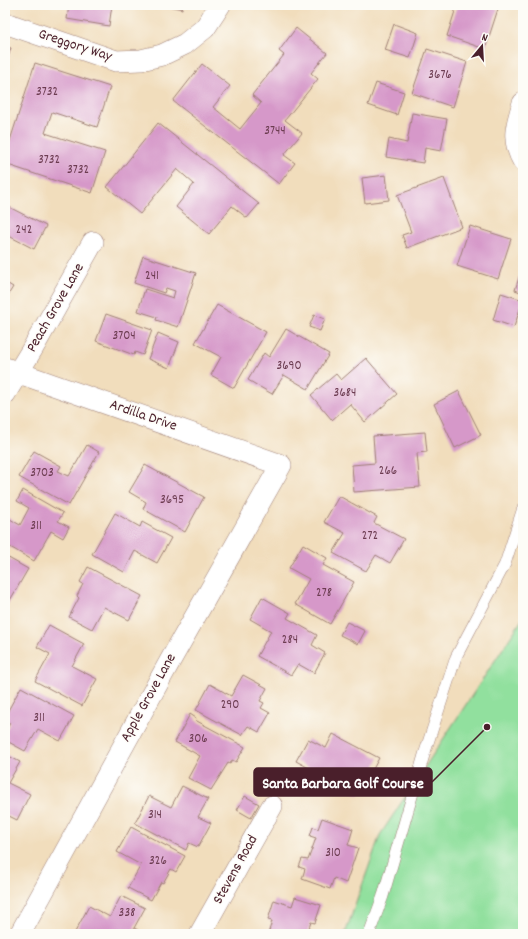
<svg xmlns="http://www.w3.org/2000/svg" width="528" height="939" viewBox="0 0 528 939" font-family="Dekko,sans-serif">
<style>
.green{fill:#91e09e;stroke:#6e8064}
.building{fill:#d698c9}
.lines{fill:none;stroke-linecap:round;stroke-linejoin:round}
.lane-casing{stroke:#9e7e74;stroke-width:12}
.street-casing{stroke:#9e7e74;stroke-width:22}
.lane{stroke:#fff;stroke-width:11}
.street{stroke:#fff;stroke-width:21}
.labels{text-anchor:middle;dominant-baseline:central;stroke-width:3;stroke-linejoin:round;paint-order:stroke}
.number-label{font-size:13px;fill:#6d3d52}
.street-label{font-size:15px;fill:#4a1f2b;stroke:#fdfcf7}
.leader{fill:none;stroke:#4a1f2b;stroke-width:1.5}
.callout-dot{fill:#4a1f2b;stroke:#fdfcf7;stroke-width:1.5}
.callout{fill:#4a1f2b;stroke:#4a1f2b;stroke-width:1.5}
.callout-label{font-size:16px;text-anchor:middle;font-weight:bold;fill:#fff}
</style>
<rect width="100%" height="100%" fill="#fdfcf7"/>
<filter id="ink" filterUnits="userSpaceOnUse"><feTurbulence type="fractalNoise" baseFrequency=".025" numOctaves="2"/><feDisplacementMap in="SourceGraphic" scale="8" xChannelSelector="R" yChannelSelector="G"/><feConvolveMatrix kernelMatrix="1 2 1 2 8 2 1 2 1" color-interpolation-filters="sRGB"/></filter>
<filter id="wash" filterUnits="userSpaceOnUse"><feTurbulence type="fractalNoise" baseFrequency=".012" numOctaves="4" result="noise"/><feDisplacementMap in="SourceGraphic" scale="16" xChannelSelector="R" yChannelSelector="G"/><feGaussianBlur stdDeviation="0.9" result="paint"/><feColorMatrix in="noise" values="0 0 0 0 0 0 0 0 0 0 0 0 0 0 0 0 0 1.4 0 .05"/><feComposite in="paint" operator="in"/></filter>
<g filter="url(#wash)">
<rect width="100%" height="100%" fill="#f1ddbc"/>
<path class="green" d="M523 618V934H345L380 835Z"/>
<g id="blocks">
<g class="building">
<path d="M69 5H112L109 26 67 19Z"/>
<path d="M164 5H183L182 9Z"/>
<path d="M305 5H342V7L305 8Z"/>
<path d="M457 5H487L498 9 485 49 447 36Z"/>
<path d="M394 24 418 33 410 58 385 50Z"/>
<path d="M296 28 327 53 311 73 318 79 285 120 302 133 284 155 295 163 279 184 173 101 202 64 230 86 213 107 240 129 261 103 252 95 284 55 279 51Z"/>
<path d="M5 46 11 48 5 66Z"/>
<path d="M427 49 467 62 453 107 412 93Z"/>
<path d="M35 63 110 87 97 127 52 112 45 133 105 152 92 193 5 164V156Z"/>
<path d="M376 83 404 92 397 115 368 105Z"/>
<path d="M412 113 447 119 441 151 425 148 423 163 386 157 389 139 407 143Z"/>
<path d="M158 123 259 204 247 218 232 206 209 234 176 207 194 184 177 169 140 214 107 187Z"/>
<path d="M386 175 389 200 365 203 362 178Z"/>
<path d="M444 178 462 227 407 248 402 235 411 232 397 195Z"/>
<path d="M5 205 46 226 34 249 5 234Z"/>
<path d="M470 226 511 239 498 279 457 266Z"/>
<path d="M143 256 196 273 178 327 156 320 157 317 138 311 145 289 173 298 175 291 166 288 164 293 134 283Z"/>
<path d="M523 265V293L515 290Z"/>
<path d="M5 282 13 287 5 300Z"/>
<path d="M501 293 523 300 514 327 493 320Z"/>
<path d="M217 305 266 332 234 388 211 375 221 357 195 343Z"/>
<path d="M106 314 152 330 143 355 135 352 134 355 96 341Z"/>
<path d="M314 315 325 319 320 331 309 327Z"/>
<path d="M286 329 329 354 308 389 284 375 272 394 248 380 264 353 269 357Z"/>
<path d="M158 333 179 342 169 368 148 359Z"/>
<path d="M366 358 397 394 365 422 350 404 332 420 311 395 336 374 341 380Z"/>
<path d="M459 391 481 435 455 448 434 404Z"/>
<path d="M425 432 427 452 417 453 420 487 354 492 352 465 375 463 373 436Z"/>
<path d="M87 445 99 452 69 505 19 477 34 451 61 466 58 471 69 476Z"/>
<path d="M145 465 204 497 185 532 143 509 146 502 129 492Z"/>
<path d="M23 490 63 513 58 521 69 527 63 538 51 531 34 561 5 544V516L20 525 29 508 17 501Z"/>
<path d="M339 496 377 517 374 523 404 539 390 563 376 555 366 571 333 553 345 533 324 522Z"/>
<path d="M115 513 140 527 142 522 171 538 157 563 135 551 124 572 92 554Z"/>
<path d="M303 544 327 558 323 565 354 582 330 624 295 604 309 579 289 568Z"/>
<path d="M5 556 28 569 5 609Z"/>
<path d="M88 567 142 596 129 620 104 607 92 629 69 617 79 598 77 596 83 584 80 582Z"/>
<path d="M262 597 290 613 287 618 317 635 312 645 325 653 314 673 298 664 291 675 257 656 271 631 250 619Z"/>
<path d="M347 622 365 631 358 644 340 635Z"/>
<path d="M49 625 84 644 72 666 97 679 82 706 35 681 50 654 37 647Z"/>
<path d="M243 675 267 688 260 701 264 703 261 708 270 713 259 732 248 726 242 735 196 710 210 684 231 696Z"/>
<path d="M21 687 74 716 60 741 38 729 25 751 5 740V732L10 723 5 720V716Z"/>
<path d="M190 714 196 718 195 720 245 747 236 762 232 760 230 764 228 763 211 790 188 778 200 756 175 742Z"/>
<path d="M333 734 379 758 359 795 296 761 308 739 326 748Z"/>
<path d="M5 754 20 762 8 783 30 794 17 820 5 814Z"/>
<path d="M182 786 208 799 198 817 211 823 198 847 189 843 186 850 135 823 149 796 171 807Z"/>
<path d="M245 796 259 804 251 818 237 810Z"/>
<path d="M322 818 353 829 348 845 358 848 346 883 334 878 330 889 302 879 305 869 299 867 302 859 308 860 316 838 310 836 313 827 318 829Z"/>
<path d="M131 827 185 856 176 872 171 869 163 883 161 882 151 900 128 888 141 865 117 852Z"/>
<path d="M121 896 145 908 134 928 138 930 135 934H74L89 906 110 917Z"/>
<path d="M295 897 321 905 315 923 311 922 307 934H268L272 921 268 920 274 900 292 906Z"/>
</g>
</g>
</g>
<g filter="url(#ink)">
<use href="#blocks" fill-opacity="0" stroke="#9e7e74" stroke-width="1"/>
<g class="lines">
<g class="lane-casing">
<path id="lane" d="M369 934 383 896 424 755 456 657 505 564 523 508"/>
</g>
<g class="street-casing">
<g id="street">
<path d="M5 23 116 61 141 60 162 55 185 44 205 28 220 5"/>
<path d="M523 103C516 125 511 140 523 161"/>
<path d="M5 368 281 465 170 661 20 934"/>
<path d="M5 394 33 348 93 242"/>
<path d="M200 934 272 806"/>
</g>
</g>
<use href="#lane" class="lane"/>
<use href="#street" class="street"/>
</g>
</g>
<g class="labels">
<g class="number-label">
<text x="440" y="75">3676</text>
<text x="47" y="92">3732</text>
<text x="275" y="131">3744</text>
<text x="49" y="160">3732</text>
<text x="78" y="170">3732</text>
<text x="24" y="230">242</text>
<text x="152" y="276">241</text>
<text x="124" y="336">3704</text>
<text x="289" y="366">3690</text>
<text x="345" y="393">3684</text>
<text x="388" y="471">266</text>
<text x="42" y="473">3703</text>
<text x="172" y="500">3695</text>
<text x="36" y="526">311</text>
<text x="370" y="536">272</text>
<text x="324" y="593">278</text>
<text x="290" y="640">284</text>
<text x="230" y="705">290</text>
<text x="39" y="718">311</text>
<text x="198" y="739">306</text>
<text x="155" y="815">314</text>
<text x="333" y="853">310</text>
<text x="158" y="861">326</text>
<text x="127" y="913">338</text>
</g>
<g class="street-label">
<text transform="translate(75 46) rotate(18)">Greggory Way</text>
<text transform="translate(56 308) rotate(-60)">Peach Grove Lane</text>
<text transform="translate(143 416) rotate(19)">Ardilla Drive</text>
<text transform="translate(149 698) rotate(-61)">Apple Grove Lane</text>
<text transform="translate(236 870) rotate(-61)">Stevens Road</text>
</g>
</g>
<path class="leader" d="M487 727L432 782"/>
<circle class="callout-dot" cx="487" cy="727" r="4"/>
<rect class="callout" x="254" y="768" width="178" height="28" rx="4"/>
<g class="callout-label">
<text x="343" y="788">Santa Barbara Golf Course</text>
</g>
<rect width="528" height="939" fill="none" stroke="#fdfcf7" stroke-width="20"/>
<g transform="translate(482 46) rotate(18)" stroke="#fdfcf7" stroke-width="3" paint-order="stroke">
<path d="M0-3L7 15L0 10L-7 15Z" fill="#4a1f2b"/>
<text y="-6" font-size="11" font-weight="bold" text-anchor="middle" fill="#4a1f2b">N</text>
</g>
</svg>
